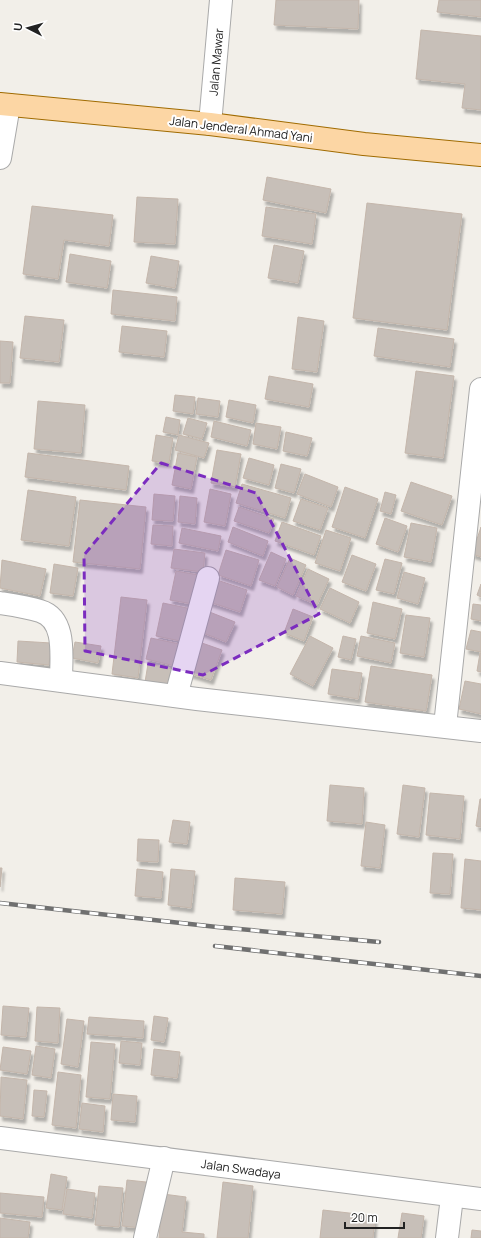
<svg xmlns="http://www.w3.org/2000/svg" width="481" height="1238" viewBox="0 0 481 1238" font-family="Manrope,sans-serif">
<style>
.building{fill:#c7bfb8;stroke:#c4b6ab;filter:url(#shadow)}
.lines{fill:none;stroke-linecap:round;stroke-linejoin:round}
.minor-casing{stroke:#a9a9a9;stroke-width:24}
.major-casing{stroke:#a06b00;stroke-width:24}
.minor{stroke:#fff;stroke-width:22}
.major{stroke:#fcd6a4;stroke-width:22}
.rail-casing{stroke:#707070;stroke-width:4.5}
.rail{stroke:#fff;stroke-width:3;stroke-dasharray:9;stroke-linecap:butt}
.marked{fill:#7b2cbf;fill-opacity:0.2;stroke:#7b2cbf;stroke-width:3;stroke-dasharray:8 5;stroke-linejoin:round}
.labels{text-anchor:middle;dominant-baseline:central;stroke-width:4;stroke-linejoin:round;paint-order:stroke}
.street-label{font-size:12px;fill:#222;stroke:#fff}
</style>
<defs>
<filter id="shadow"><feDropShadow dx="2.5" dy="4.5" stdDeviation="1" flood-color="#0004"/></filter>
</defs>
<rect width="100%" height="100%" fill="#f2efe9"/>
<g class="building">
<path d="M276 0H359L358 29 274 25Z"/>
<path d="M439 0H481V17L437 12Z"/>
<path d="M421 30 481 36V110L462 108 465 84 416 79Z"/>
<path d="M267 177 331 189 326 213 263 200Z"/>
<path d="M137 197 178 199 175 244 134 242Z"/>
<path d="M367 203 462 214 447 330 353 318Z"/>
<path d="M32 206 113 215 109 246 64 240 58 279 23 274Z"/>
<path d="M266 207 316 214 312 244 262 236Z"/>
<path d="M274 245 304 251 298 283 268 278Z"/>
<path d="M70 254 111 261 107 288 66 282Z"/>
<path d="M151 256 179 261 175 288 146 283Z"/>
<path d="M113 290 177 297 175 321 111 314Z"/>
<path d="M25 316 64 320 59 362 20 358Z"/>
<path d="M298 317 324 321 317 372 292 369Z"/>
<path d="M122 326 167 331 164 357 119 352Z"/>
<path d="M378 328 454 339 450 367 374 356Z"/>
<path d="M0 341 13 342 10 383H0Z"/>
<path d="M416 371 454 376 443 458 405 453Z"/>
<path d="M269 376 313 384 309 407 265 399Z"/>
<path d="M175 395 195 397 193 414 173 411Z"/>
<path d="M198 398 220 401 218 417 196 414Z"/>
<path d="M229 400 256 405 253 423 226 417Z"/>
<path d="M38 401 85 405 81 453 34 449Z"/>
<path d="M166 417 180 420 178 435 163 432Z"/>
<path d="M188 418 207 423 202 439 183 434Z"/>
<path d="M214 421 251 430 247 446 211 437Z"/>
<path d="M256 423 281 427 277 449 253 444Z"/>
<path d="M286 432 312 438 307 456 283 451Z"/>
<path d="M156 435 173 438 169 463 152 461Z"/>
<path d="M179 435 209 443 204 458 175 450Z"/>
<path d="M217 450 241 454 235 487 211 483Z"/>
<path d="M28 453 129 466 126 490 25 477Z"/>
<path d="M178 453 197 457 191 489 172 485Z"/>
<path d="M249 458 274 465 269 485 243 478Z"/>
<path d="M281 464 301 469 294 493 275 488Z"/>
<path d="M305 474 338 487 331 507 297 494Z"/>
<path d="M411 482 452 496 442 525 401 511Z"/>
<path d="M242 484 291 498 285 518 236 503Z"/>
<path d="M345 487 378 499 365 538 332 527Z"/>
<path d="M210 489 231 494 225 526 204 522Z"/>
<path d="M28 490 76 497 69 546 21 540Z"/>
<path d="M385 492 396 495 391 514 380 511Z"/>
<path d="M154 494 175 496 173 521 152 520Z"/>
<path d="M180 496 197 498 195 524 178 522Z"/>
<path d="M301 499 328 508 320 530 293 521Z"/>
<path d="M80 500 146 507 140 569 73 562Z"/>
<path d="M239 507 274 519 269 533 234 521Z"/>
<path d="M385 518 407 526 398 552 376 544Z"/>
<path d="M282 522 321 536 314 555 275 541Z"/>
<path d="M411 523 437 528 431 562 404 557Z"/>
<path d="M153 525 173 526 172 546 151 544Z"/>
<path d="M233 527 268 541 263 556 228 542Z"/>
<path d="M481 527V557L472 554Z"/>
<path d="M182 528 221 536 218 551 179 543Z"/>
<path d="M326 530 351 538 340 571 315 563Z"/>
<path d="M174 549 205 553 203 572 171 568Z"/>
<path d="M226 550 259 560 251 586 218 575Z"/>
<path d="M271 552 286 559 275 586 259 580Z"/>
<path d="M352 555 376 564 366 591 342 582Z"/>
<path d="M290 558 306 565 293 595 277 587Z"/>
<path d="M385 559 402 563 394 594 376 590Z"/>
<path d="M2 560 46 569 40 596 0 588Z"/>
<path d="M54 564 78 568 73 596 50 593Z"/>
<path d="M308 569 329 579 317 605 296 596Z"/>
<path d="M176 571 204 576 198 605 170 600Z"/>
<path d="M404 572 425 578 418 604 397 598Z"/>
<path d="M214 579 247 590 240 612 206 601Z"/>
<path d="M481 584V597L477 595Z"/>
<path d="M330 588 359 602 350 623 320 609Z"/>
<path d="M121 597 147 600 138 678 112 674Z"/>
<path d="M373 602 402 609 395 639 367 633Z"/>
<path d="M163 603 192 609 185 642 156 636Z"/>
<path d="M473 604 481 605V621L471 619Z"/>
<path d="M293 609 313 617 304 641 284 633Z"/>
<path d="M207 611 235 622 226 642 198 631Z"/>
<path d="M406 615 430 618 424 657 400 653Z"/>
<path d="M471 630 481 632V652L466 649Z"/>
<path d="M310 636 333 648 313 686 290 674Z"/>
<path d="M343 636 356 639 351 660 338 657Z"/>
<path d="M361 636 395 643 391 663 357 656Z"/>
<path d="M151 638 184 645 179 667 146 659Z"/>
<path d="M18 641 51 643 49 665 17 662Z"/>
<path d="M75 642 101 646 98 663 72 658Z"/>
<path d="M199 642 222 650 211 680 188 673Z"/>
<path d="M480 653H481V672L477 671Z"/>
<path d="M148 664 173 669 169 687 145 682Z"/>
<path d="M371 666 432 675 426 711 365 702Z"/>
<path d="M332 669 362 673 358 699 328 694Z"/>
<path d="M465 681 481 684V714L459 709Z"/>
<path d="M330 785 364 788 362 824 327 821Z"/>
<path d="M403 785 425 788 419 837 397 834Z"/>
<path d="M430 793 464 796 460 839 426 835Z"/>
<path d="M480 799H481V827L476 826Z"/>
<path d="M173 820 190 822 187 844 169 842Z"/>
<path d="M366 822 385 825 380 868 361 866Z"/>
<path d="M138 839 159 840 158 862 137 861Z"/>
<path d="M433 853 453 854 450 894 430 893Z"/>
<path d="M465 859 481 861V910L461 908Z"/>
<path d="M0 868H2L0 887Z"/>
<path d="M137 869 163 872 161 898 135 896Z"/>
<path d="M171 869 195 871 191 908 168 905Z"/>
<path d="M235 878 285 882 282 914 233 910Z"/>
<path d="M3 1006 29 1008 26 1037 1 1035Z"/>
<path d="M37 1007 60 1008 58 1043 35 1041Z"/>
<path d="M154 1016 168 1018 164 1042 151 1040Z"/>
<path d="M89 1017 144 1021 143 1038 87 1034Z"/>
<path d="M67 1019 84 1021 78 1067 61 1064Z"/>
<path d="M121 1041 142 1043 140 1065 119 1063Z"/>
<path d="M91 1042 115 1044 110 1099 86 1097Z"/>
<path d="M36 1046 55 1049 51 1078 32 1075Z"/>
<path d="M3 1047 31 1051 27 1074 0 1070Z"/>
<path d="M154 1049 180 1052 177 1078 151 1075Z"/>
<path d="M58 1072 81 1075 76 1128 52 1125Z"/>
<path d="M1 1077 27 1080 23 1119 0 1116Z"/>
<path d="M34 1090 47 1091 44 1117 32 1116Z"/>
<path d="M113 1094 137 1096 135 1122 111 1120Z"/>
<path d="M82 1103 105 1106 103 1132 79 1129Z"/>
<path d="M51 1174 67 1177 62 1210 46 1208Z"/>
<path d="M127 1180 146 1182 142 1228 122 1226Z"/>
<path d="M223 1182 253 1186 248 1238H217Z"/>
<path d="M99 1186 123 1188 119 1227 95 1225Z"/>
<path d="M67 1189 95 1193 92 1218 63 1214Z"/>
<path d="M0 1193 44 1197 42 1217 0 1213Z"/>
<path d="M163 1194 186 1197 182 1232 204 1234V1238H159Z"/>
<path d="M323 1210 375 1216 373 1238H320Z"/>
<path d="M402 1213 424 1216 421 1238H398Z"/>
<path d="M0 1218 30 1222 28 1238H0Z"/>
<path d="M472 1230 481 1231V1238H471Z"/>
</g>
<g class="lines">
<g class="minor-casing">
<g id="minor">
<path d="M210 124 221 0"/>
<path d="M0 158 9 105"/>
<path d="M0 603C13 605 27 607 40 611 67 619 61 658 61 680"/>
<path d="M0 673 197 699 481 731"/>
<path d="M176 696 208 578"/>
<path d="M445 726 481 389"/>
<path d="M0 1138 481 1199"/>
<path d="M145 1238 164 1158"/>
<path d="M447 1238 452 1197"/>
</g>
</g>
<g class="major-casing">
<path id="major" d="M0 104 210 124 364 144 481 155"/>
</g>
<use href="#minor" class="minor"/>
<use href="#major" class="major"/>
<g class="rail-casing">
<g id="rail">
<path d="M0 903 217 927 379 942"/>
<path d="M215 946 481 976"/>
</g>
</g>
<use href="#rail" class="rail"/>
</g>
<path class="marked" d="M161 463 256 493 319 614 203 675 85 651 84 555Z"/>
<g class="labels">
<g class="street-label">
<text transform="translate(216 62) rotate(-85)">Jalan Mawar</text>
<text transform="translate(241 129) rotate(7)">Jalan Jenderal Ahmad Yani</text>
<text transform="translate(241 1169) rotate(8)">Jalan Swadaya</text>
</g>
</g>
<g transform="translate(28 28) rotate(276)" stroke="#ffffff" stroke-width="3" paint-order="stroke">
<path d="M0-3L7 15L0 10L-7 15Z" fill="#222222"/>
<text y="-6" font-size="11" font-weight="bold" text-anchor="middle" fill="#222222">U</text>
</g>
<path d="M345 1222v6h59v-6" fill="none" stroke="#222222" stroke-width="2"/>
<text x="351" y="1222" font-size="12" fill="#222222" stroke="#ffffff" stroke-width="3" paint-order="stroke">20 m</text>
</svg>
